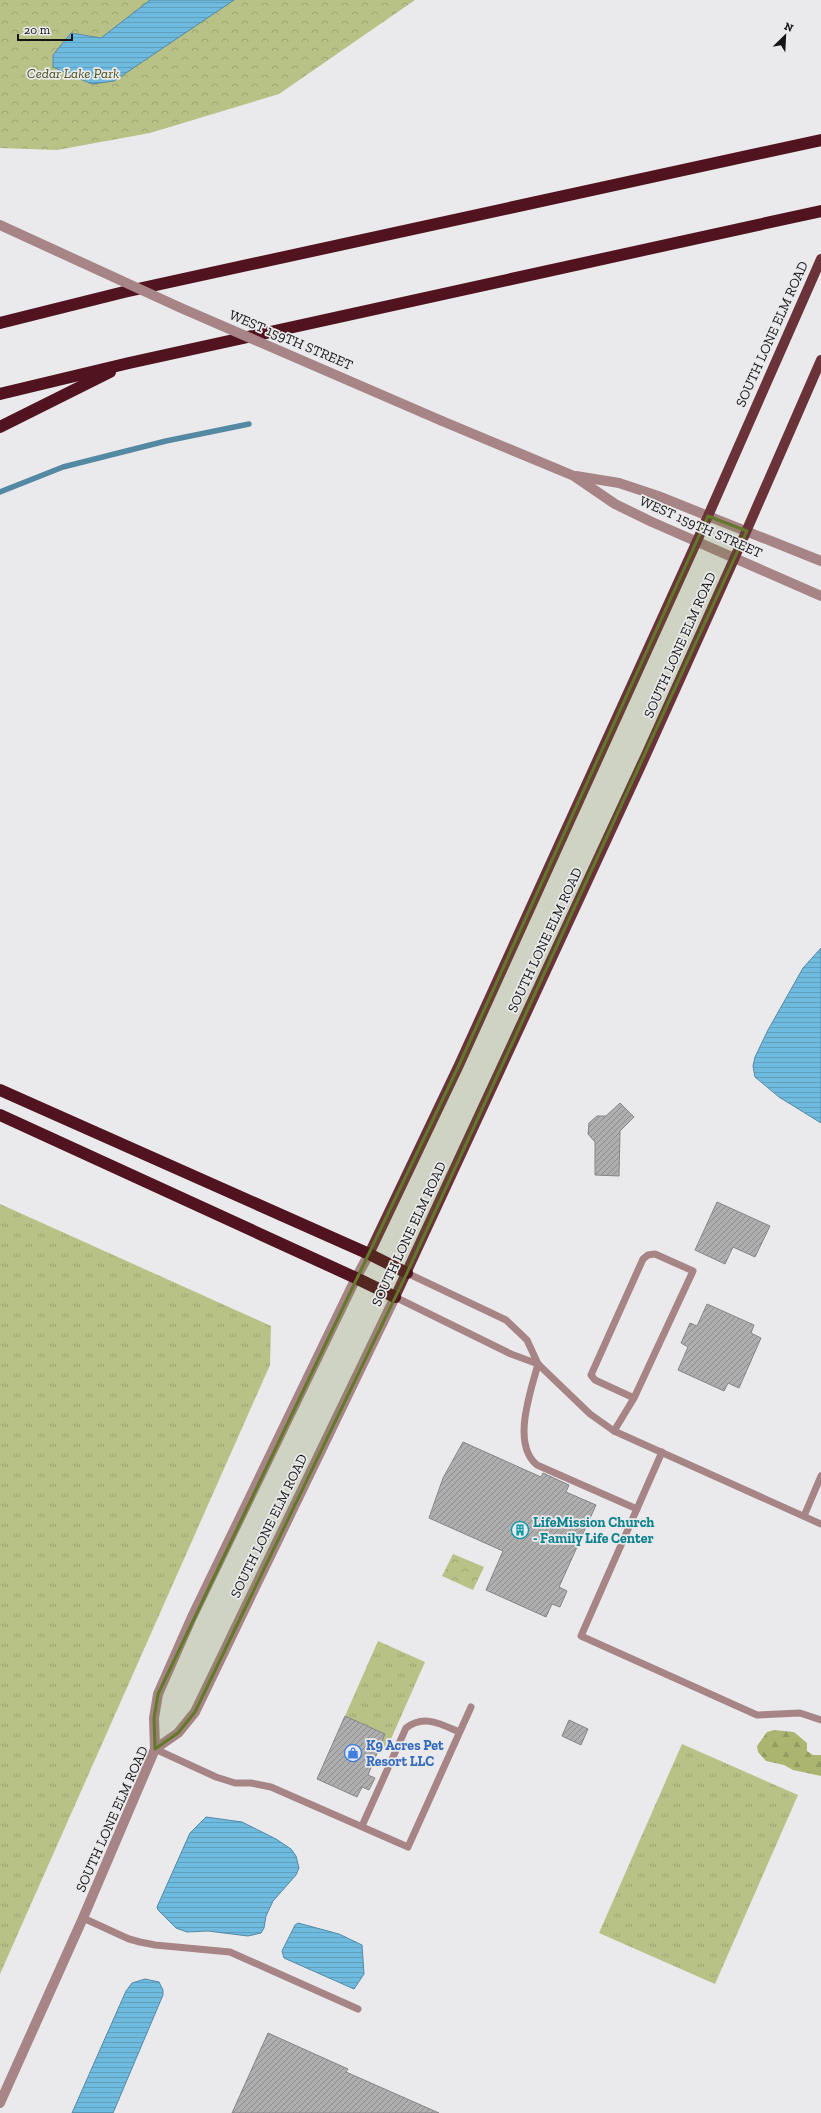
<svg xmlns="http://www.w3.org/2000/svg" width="821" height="2113" viewBox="0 0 821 2113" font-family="'Zilla Slab',serif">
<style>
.grass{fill:url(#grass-tufts)}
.forest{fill:url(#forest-firs)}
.park{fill:url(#park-crowns)}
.water{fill:url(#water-rules);stroke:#5489a3}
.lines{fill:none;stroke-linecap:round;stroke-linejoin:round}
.stream{stroke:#5489a3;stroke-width:5.5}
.building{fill:url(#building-hatch);stroke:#868586}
.service{stroke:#a78587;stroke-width:7}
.tertiary{stroke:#a78587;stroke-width:10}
.primary{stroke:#693339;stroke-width:10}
.motorway{stroke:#51131f;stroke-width:12}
.tertiary-bridge{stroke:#a78587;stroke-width:10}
.marked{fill:#62792a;fill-opacity:0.2;stroke:#62792a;stroke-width:3;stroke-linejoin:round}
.labels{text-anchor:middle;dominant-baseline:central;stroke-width:3.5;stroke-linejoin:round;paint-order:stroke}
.park-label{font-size:14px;font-style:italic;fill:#484e1b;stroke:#eaeaec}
.street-label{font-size:14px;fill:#141415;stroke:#eaeaec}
.culture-label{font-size:14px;font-weight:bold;fill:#0d838f;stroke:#eaeaec;text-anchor:start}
.shop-label{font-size:14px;font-weight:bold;fill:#366cbe;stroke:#eaeaec;text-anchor:start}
</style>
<defs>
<pattern id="grass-tufts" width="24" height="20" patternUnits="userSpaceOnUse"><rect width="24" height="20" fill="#b8c186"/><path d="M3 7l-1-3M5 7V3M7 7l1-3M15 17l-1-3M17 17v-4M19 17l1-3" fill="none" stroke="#9da573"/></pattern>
<pattern id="forest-firs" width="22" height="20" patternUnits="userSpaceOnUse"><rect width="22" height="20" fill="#abb570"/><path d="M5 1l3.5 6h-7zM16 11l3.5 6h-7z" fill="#929b60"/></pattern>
<pattern id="park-crowns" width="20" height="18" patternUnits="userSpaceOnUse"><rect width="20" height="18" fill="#b8c186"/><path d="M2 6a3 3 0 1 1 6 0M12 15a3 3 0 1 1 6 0" fill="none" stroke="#9da573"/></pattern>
<pattern id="water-rules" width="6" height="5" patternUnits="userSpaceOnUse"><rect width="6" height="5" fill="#6fbbe0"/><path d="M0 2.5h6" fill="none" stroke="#5fa0bf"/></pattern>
<pattern id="building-hatch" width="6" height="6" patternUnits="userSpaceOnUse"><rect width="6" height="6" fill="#afaeaf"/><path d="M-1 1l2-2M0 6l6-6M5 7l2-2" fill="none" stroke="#8d8c8d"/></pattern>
</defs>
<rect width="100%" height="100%" fill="#eaeaec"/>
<g class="grass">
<path d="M0 1204 271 1326 270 1365 0 1974Z"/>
<path d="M378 1641 425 1662 387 1748 380 1745 385 1734 345 1716Z"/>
<path d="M682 1744 798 1795 715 1984 599 1933Z"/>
</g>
<path class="forest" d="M774 1730 794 1732 807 1743V1751L813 1755H821V1776L793 1770 784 1765 766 1761 758 1752 757 1746 767 1732Z"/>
<g class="park">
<path d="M0 0H415L279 94 150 133 57 150 0 148Z"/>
<path d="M453 1554 484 1567 473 1590 442 1576Z"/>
</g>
<g class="water">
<path d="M150 0H234L114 81 92 84 53 67V55L71 33 101 38Z"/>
<path d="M821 948V1123L779 1097 755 1077 753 1066 755 1057 768 1030 803 968Z"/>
<path d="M206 1817 242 1822 276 1839 291 1849 296 1856 299 1868 296 1875 273 1901 266 1916 264 1928 261 1933 248 1936 208 1931 187 1932 176 1928 158 1910 157 1907 190 1833Z"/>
<path d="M298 1923 339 1934 362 1945 364 1974 354 1989 284 1958 282 1951 295 1925Z"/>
<path d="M145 1979 159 1982 163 1990V1995L113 2113H72L126 1991 132 1983Z"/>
</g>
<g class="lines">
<path class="stream" d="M0 492 63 467 166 441 249 424"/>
</g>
<g class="building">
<path d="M620 1103 634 1117 620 1131 619 1176 595 1175V1142L588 1134 589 1123 597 1116H606Z"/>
<path d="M717 1202 770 1226 755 1257 733 1247 725 1264 695 1250Z"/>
<path d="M707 1304 754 1325 751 1333 761 1338 739 1388 728 1383 724 1391 678 1370 688 1347 681 1343 690 1323 697 1326Z"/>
<path d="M463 1442 541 1477 543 1473 569 1485 566 1492 596 1505 559 1587 567 1591 560 1607 552 1604 546 1617 486 1590 503 1551 429 1518 443 1478Z"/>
<path d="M345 1716 385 1734 368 1775 375 1778 369 1790 362 1787 357 1797 317 1779Z"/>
<path d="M569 1720 588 1729 581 1745 562 1736Z"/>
<path d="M268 2033 348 2069 346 2072 439 2113H232Z"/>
</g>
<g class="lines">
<g class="service">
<path d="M407 1273 506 1320 527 1340 538 1364 590 1414 614 1431 821 1524"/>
<path d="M395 1297 511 1354 538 1364"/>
<path d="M538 1364C531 1391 511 1444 537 1465L637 1509"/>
<path d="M614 1431 634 1398 693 1271 655 1254 648 1255 643 1259 591 1375 595 1380 634 1398"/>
<path d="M662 1452 581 1636 757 1715 800 1713 821 1720"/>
<path d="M804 1516 821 1476"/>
<path d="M155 1749 216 1777 235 1783H251L271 1787 408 1847 471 1707"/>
<path d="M362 1826 406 1728C424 1714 441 1724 459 1732"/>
<path d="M83 1918 129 1939 140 1942 155 1945 230 1952 358 2009"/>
</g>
<g class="tertiary">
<path d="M442 421 574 476 615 504 652 522 821 596"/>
<path d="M576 476 619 483 658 496 821 561"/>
<path d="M155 1749 154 1718 158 1694 192 1617 356 1278 369 1254"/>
<path d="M0 2103 83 1918 155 1749 178 1733 195 1712 395 1297"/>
</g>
<g class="primary">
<path d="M369 1254 459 1065 697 541 821 259"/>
<path d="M395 1297 645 757 735 557 821 360"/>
</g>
<g class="motorway">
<path d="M0 323 124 292 821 140"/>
<path d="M0 394 129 363 821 211"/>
<path d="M0 427 110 372"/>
<path d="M0 1090 369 1254 407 1273"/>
<path d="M0 1115 356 1278 395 1297"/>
</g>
<path class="tertiary-bridge" d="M0 225 181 308 442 421"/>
</g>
<path class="marked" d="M708 516 747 531 407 1273 195 1712 178 1733 155 1749 154 1718 158 1694 459 1065Z"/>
<defs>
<g id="building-ring" transform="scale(0.9)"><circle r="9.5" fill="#eaeaec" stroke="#0f9aa8" stroke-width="1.5"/><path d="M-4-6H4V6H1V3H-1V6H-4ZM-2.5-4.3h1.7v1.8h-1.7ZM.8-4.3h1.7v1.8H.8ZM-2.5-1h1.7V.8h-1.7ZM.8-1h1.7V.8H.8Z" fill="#0f9aa8"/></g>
<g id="shop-ring" transform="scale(0.9)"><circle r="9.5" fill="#eaeaec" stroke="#3f7fe0" stroke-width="1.5"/><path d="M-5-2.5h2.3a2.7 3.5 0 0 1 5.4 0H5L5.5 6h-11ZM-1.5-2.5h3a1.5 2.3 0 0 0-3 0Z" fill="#3f7fe0"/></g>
</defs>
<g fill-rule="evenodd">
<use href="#building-ring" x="520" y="1530"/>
<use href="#shop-ring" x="353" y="1753"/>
</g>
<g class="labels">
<g class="park-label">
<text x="73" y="73">Cedar Lake Park</text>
</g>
<g class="street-label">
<text transform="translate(772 334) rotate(-66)">SOUTH LONE ELM ROAD</text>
<text transform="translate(291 340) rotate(23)">WEST 159TH STREET</text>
<text transform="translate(701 527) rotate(24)">WEST 159TH STREET</text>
<text transform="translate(680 645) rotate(-66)">SOUTH LONE ELM ROAD</text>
<text transform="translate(545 940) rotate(-65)">SOUTH LONE ELM ROAD</text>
<text transform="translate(409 1234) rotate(-65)">SOUTH LONE ELM ROAD</text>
<text transform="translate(269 1526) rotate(-64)">SOUTH LONE ELM ROAD</text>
<text transform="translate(112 1819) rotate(-66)">SOUTH LONE ELM ROAD</text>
</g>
<g class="culture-label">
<text x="533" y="1522">LifeMission Church<tspan x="533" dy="16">- Family Life Center</tspan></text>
</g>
<g class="shop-label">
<text x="366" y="1745">K9 Acres Pet<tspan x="366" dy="16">Resort LLC</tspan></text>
</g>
</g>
<g transform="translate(785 36) rotate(24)" stroke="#eaeaec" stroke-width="3" paint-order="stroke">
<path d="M0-3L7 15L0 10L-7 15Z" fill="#141415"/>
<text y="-6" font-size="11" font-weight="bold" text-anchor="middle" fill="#141415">N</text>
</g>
<path d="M18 34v6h54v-6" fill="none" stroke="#141415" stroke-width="2"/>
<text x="24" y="34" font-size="12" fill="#141415" stroke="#eaeaec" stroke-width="3" paint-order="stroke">20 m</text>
</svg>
